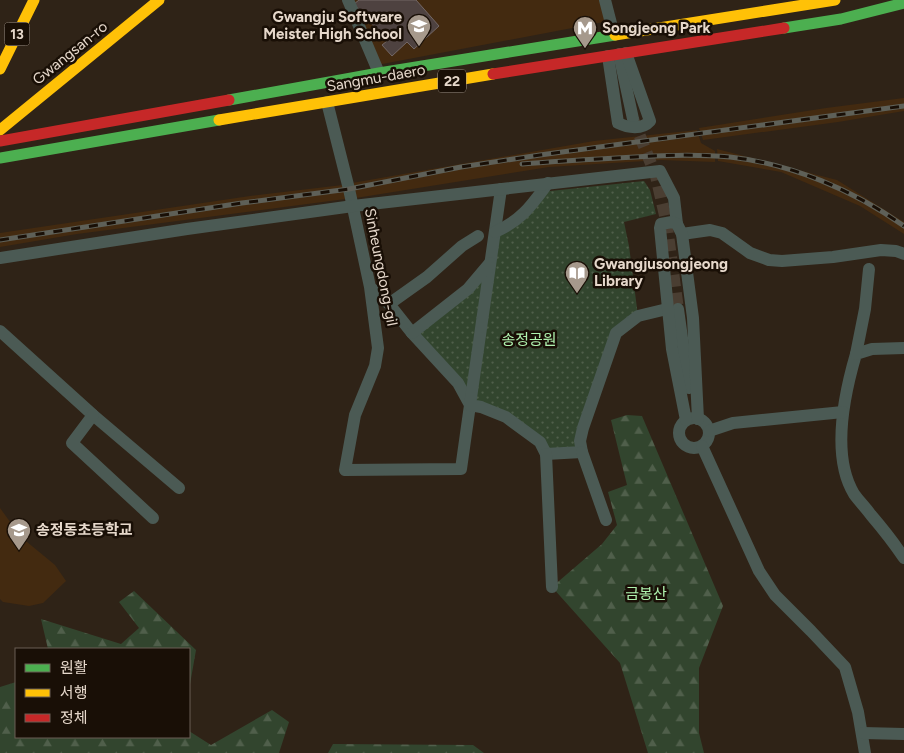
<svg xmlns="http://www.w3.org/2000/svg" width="904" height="753" viewBox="0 0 904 753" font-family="Figtree,'Noto Sans KR',sans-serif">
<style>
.built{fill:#432a10}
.forest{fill:url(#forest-firs)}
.park{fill:url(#park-dots)}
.building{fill:#4e4240;stroke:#736765}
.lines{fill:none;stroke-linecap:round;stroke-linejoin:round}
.street-tunnel{stroke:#4a3e32;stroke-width:12;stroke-dasharray:12 6;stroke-linecap:butt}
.street{stroke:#4b5a54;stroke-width:12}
.fast{stroke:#4caf50;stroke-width:11}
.slow{stroke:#ffc107;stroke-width:11}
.jam{stroke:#c62828;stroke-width:11}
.rail-casing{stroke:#5e6058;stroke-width:5}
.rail{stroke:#190f06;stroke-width:3;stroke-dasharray:9;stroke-linecap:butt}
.labels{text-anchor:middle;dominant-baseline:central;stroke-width:5;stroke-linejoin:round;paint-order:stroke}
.shield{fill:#190f06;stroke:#a89c90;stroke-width:1}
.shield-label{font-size:14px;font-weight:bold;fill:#e6d8cb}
.poi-label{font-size:15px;font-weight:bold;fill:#e6d8cb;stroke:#190f06;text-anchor:start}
.street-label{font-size:15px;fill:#e6d8cb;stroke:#190f06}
.park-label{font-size:15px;fill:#aff2ae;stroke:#190f06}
</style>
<defs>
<pattern id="forest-firs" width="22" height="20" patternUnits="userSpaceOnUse" patternTransform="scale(1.25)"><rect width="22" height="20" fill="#32452e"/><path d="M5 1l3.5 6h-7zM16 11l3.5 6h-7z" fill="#505f4b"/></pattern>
<pattern id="park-dots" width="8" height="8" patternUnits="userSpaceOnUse" patternTransform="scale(1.25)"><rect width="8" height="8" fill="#32452e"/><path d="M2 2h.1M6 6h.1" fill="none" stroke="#505f4b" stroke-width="1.8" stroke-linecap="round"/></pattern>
</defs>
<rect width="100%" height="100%" fill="#2f2317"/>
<g class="built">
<path d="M349 0H605L609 21 377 65Z"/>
<path d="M904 98V111L838 122 703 140 699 128 826 108Z"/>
<path d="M697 130 701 143 715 151V162L661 160 549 167 356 198 352 183 594 141Z"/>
<path d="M717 149 837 180 904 222V234L860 206 781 172 718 161Z"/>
<path d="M351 184 353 198 77 234 0 247V233L250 196Z"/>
<path d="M0 508 21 537 55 565 66 581 43 603 29 606 3 602 0 599Z"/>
</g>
<g class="forest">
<path d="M627 415 642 416 723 606 699 668V733L704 753H648L620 663 552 587 602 544 617 525 608 492 627 485 611 420Z"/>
<path d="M134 591 196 650 189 690V649H48L41 619 121 644 139 628 119 602Z"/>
<path d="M16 682V737H189V731L211 745 272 710 289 722 279 753H0V687Z"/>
<path d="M333 744 473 745 484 753H328Z"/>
</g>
<path class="park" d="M644 181 650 190 656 214 624 222 629 246 638 316 616 333 582 452 546 454 540 442 481 407 412 333 490 263 495 232 541 192Z"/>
<path class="building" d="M359 0H416L439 26 414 49 407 42 392 56 382 45 387 41 354 4Z"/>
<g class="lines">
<path class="street-tunnel" d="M633 119 656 176 666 220 678 309"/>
<g class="street">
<path d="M348 0 379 73"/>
<path d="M605 0 614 35"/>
<path d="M619 54 633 119"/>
<path d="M608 56 618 123C628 128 642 130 650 121L626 53"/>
<path d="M327 102 349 189 370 287 378 348 375 366 355 415 345 470 461 469 470 405 458 383 412 333 389 304 370 287"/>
<path d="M501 189 470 405 481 407 506 417 540 442 546 454 582 452 580 441 583 428 616 333 638 316 667 309"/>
<path d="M495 232C522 220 531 206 548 183"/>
<path d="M682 234 710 230 722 233 750 253 769 260 782 261 833 257 881 250 896 251 904 254"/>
<path d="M0 258 187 229 353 206 660 171 674 198 677 224"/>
<path d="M389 304 427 277 462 246 478 236"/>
<path d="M678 309 689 388"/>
<path d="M0 331 93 415 179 488"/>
<path d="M412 333 468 289 490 263"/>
<path d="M904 348 872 349 856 354C844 395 831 456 854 494 859 501 866 508 871 515 883 529 894 543 904 558"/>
<path d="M856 354 865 309 869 269"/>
<path d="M93 415 72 443 153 518"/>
<circle cx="694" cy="433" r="15"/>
<path d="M686 420 672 349 660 228 661 224 672 222 677 224 682 234 693 318 698 419"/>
<path d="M709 431 733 423 843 412"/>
<path d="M702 446 759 571 775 595 811 631 845 667 858 712 865 753"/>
<path d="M582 452 606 520"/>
<path d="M546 454 552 587"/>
<path d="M863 733 904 734"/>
</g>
<g class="fast">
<path d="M784 28 841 19 904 3"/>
<path d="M229 100 379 73 615 35"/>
<path d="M0 158 219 120"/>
</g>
<g class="slow">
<path d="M615 35 835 0"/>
<path d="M0 69 34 0"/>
<path d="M219 120 493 74"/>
<path d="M0 130 159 0"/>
</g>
<g class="jam">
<path d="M493 74 784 28"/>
<path d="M0 141 229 100"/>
</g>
<g class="rail-casing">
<g id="rail">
<path d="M522 164C559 161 597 159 635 157 667 155 698 154 730 157 792 164 853 190 904 226"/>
<path d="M0 240 242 203 349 189 461 167 540 155 904 106"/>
</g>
</g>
<use href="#rail" class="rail"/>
</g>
<defs>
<g id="school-pin" transform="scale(1.25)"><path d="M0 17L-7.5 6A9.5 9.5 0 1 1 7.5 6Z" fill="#a6998c" stroke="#190f06"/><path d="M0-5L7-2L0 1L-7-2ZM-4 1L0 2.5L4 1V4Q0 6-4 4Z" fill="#fff"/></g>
<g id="metro-pin" transform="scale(1.25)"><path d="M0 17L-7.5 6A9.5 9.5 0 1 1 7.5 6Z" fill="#a6998c" stroke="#190f06"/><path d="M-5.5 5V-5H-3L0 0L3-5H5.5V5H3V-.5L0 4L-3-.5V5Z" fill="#fff"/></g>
<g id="library-pin" transform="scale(1.25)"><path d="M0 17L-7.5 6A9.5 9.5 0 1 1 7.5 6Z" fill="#a6998c" stroke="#190f06"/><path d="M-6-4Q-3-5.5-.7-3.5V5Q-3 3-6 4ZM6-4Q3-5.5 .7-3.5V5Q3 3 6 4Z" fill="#fff"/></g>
</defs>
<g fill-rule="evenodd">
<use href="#school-pin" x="419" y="26"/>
<use href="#metro-pin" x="585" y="28"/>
<use href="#library-pin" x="577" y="273"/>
<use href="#school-pin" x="19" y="530"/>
</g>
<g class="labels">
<g class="shield">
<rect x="4.5" y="22.5" width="25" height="23" rx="4"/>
<rect x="438" y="69.5" width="28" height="23" rx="4"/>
</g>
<g class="shield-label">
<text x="17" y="34">13</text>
<text x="452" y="81">22</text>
</g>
<g class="poi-label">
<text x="402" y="17" text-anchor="end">Gwangju Software<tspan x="402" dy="17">Meister High School</tspan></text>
<text x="602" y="28">Songjeong Park</text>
<text x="594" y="264">Gwangjusongjeong<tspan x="594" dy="17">Library</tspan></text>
<text x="36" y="530">송정동초등학교</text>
</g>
<g class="street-label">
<text transform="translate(70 53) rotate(-39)">Gwangsan-ro</text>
<text transform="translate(376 78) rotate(-10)">Sangmu-daero</text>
<text transform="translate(381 267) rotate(79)">Sinheungdong-gil</text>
</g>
<g class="park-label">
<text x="529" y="340">송정공원</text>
<text x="646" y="594">금봉산</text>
</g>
</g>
<rect x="15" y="648" width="175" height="90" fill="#190f06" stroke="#6b5f55"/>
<rect x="25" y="664" width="25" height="8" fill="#4caf50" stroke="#6b5f55"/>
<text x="60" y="673" font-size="15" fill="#e6d8cb">원활</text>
<rect x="25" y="689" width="25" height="8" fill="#ffc107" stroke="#6b5f55"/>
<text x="60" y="698" font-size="15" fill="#e6d8cb">서행</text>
<rect x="25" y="714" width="25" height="8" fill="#c62828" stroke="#6b5f55"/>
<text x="60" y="723" font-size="15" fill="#e6d8cb">정체</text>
</svg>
